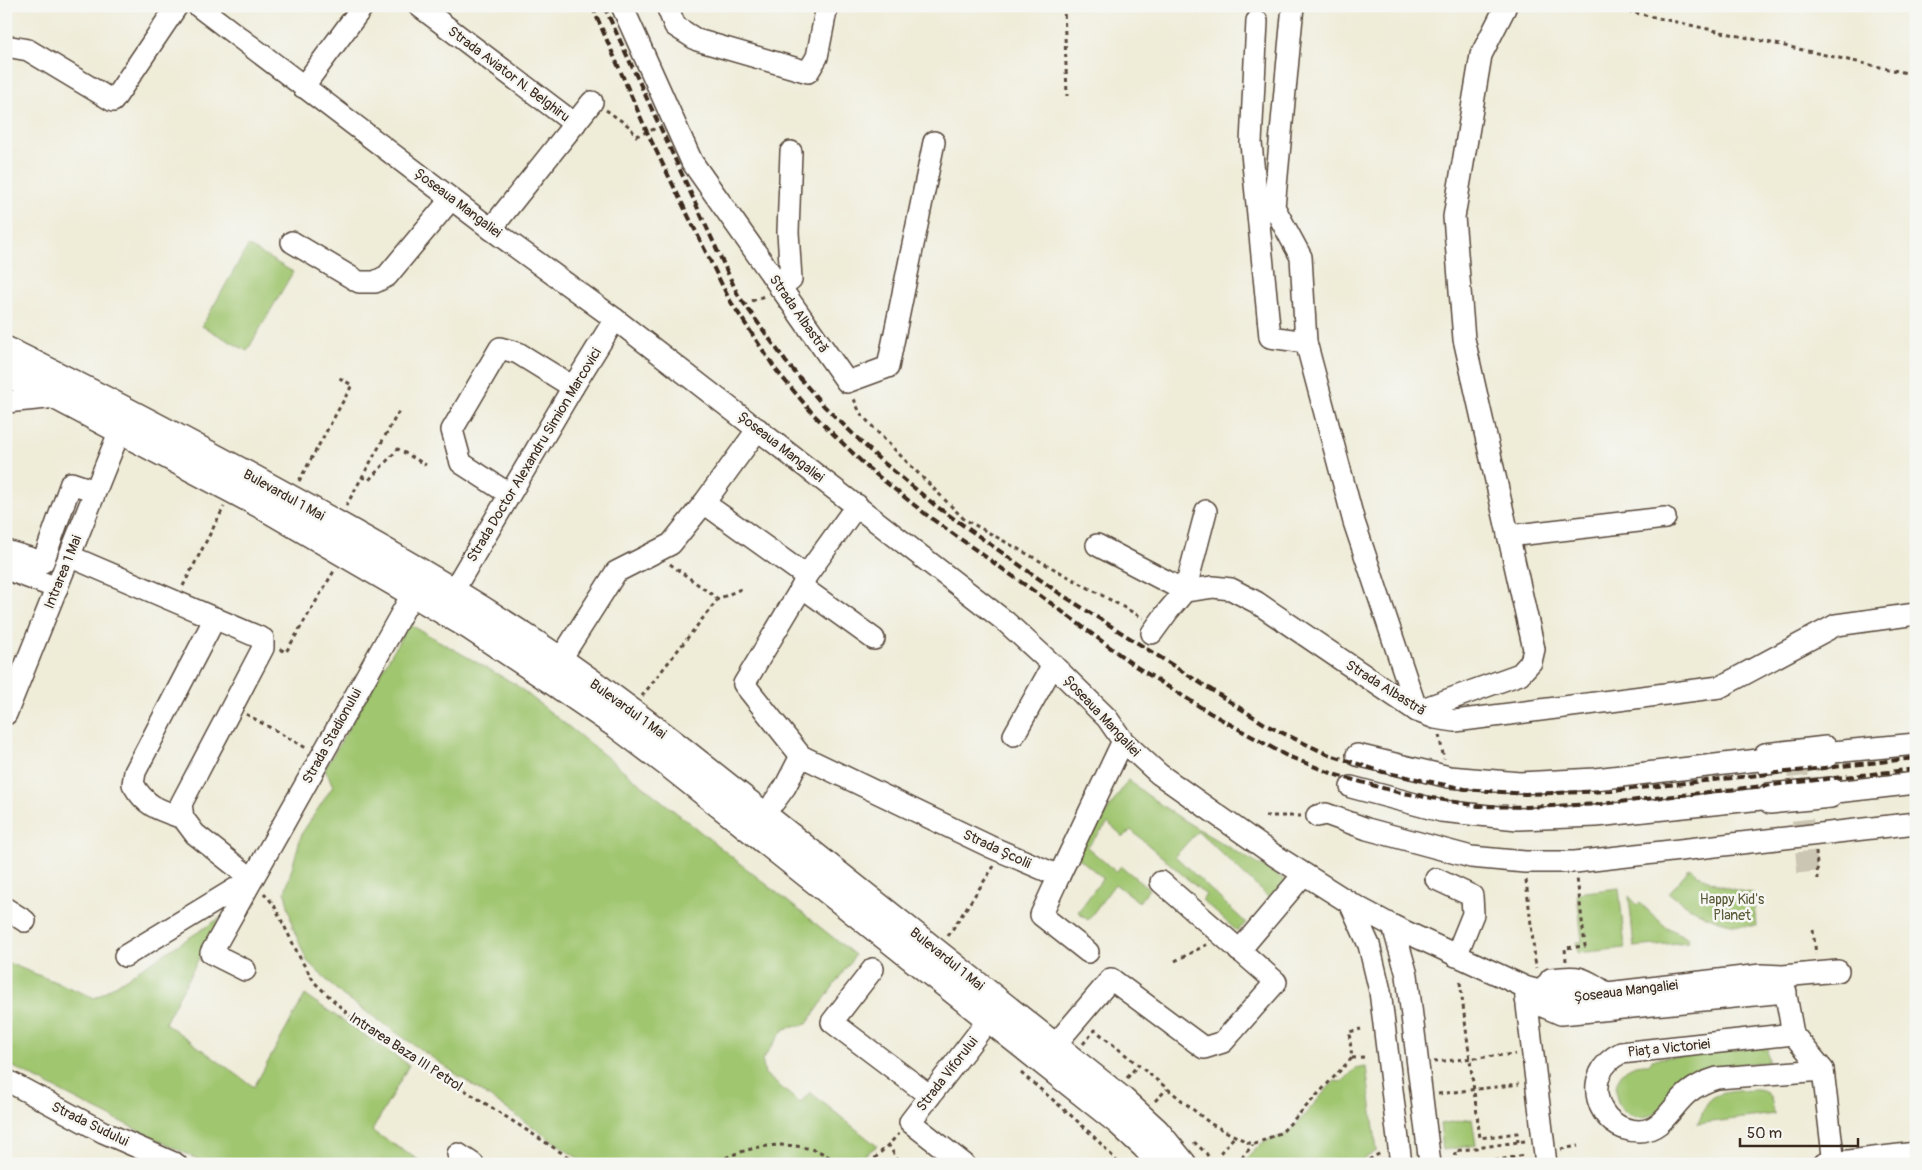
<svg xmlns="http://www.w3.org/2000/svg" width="1922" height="1170" viewBox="0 0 1922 1170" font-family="Pangolin,sans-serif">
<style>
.green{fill:#a0c670;stroke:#6e7847}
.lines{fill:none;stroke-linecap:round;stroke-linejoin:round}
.minor-tunnel{stroke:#cbc5b3;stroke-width:21;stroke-dasharray:21 11;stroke-linecap:butt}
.minor-casing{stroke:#56473a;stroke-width:24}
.major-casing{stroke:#56473a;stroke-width:29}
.path{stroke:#56473a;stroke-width:3;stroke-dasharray:4 4;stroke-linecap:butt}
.minor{stroke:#fff;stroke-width:21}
.major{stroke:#fff;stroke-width:26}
.rail{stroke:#3b2a1e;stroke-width:4;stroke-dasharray:8 4;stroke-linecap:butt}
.labels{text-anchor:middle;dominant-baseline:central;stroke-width:5;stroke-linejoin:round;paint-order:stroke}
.street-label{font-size:14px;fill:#3b2a1e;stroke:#f6f6f2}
.park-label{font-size:14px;fill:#595937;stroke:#f6f6f2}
</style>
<rect width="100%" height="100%" fill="#f6f6f2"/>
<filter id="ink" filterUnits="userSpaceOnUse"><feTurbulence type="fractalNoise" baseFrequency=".02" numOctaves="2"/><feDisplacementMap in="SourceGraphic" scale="10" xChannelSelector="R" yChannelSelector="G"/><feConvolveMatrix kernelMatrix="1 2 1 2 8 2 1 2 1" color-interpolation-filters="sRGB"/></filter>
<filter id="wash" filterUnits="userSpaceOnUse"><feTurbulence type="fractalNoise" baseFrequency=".0096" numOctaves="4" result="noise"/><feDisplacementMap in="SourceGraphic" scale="20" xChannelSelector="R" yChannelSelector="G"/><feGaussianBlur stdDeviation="1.12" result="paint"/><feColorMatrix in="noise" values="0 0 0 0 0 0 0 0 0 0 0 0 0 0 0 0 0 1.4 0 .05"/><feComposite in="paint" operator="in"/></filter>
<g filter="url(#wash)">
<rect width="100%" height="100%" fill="#efecd8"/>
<g class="green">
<path d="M248 246 293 272 247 351 202 326Z"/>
<path d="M409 624 515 684 855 955 807 1024 784 1029 762 1060 765 1074 800 1103 810 1092 877 1146 859 1159 849 1155 827 1164H586L342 995 307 961 293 928 285 892 302 833 333 786 325 769Z"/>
<path d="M1128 780C1177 820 1234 850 1289 882L1269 898 1198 831 1175 856 1246 923 1237 931 1202 900 1206 895 1131 830 1124 837 1108 823 1087 847 1116 872 1121 866 1149 889 1139 902 1115 884 1088 920 1078 912 1103 878 1075 855 1095 815 1102 819Z"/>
<path d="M1690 868C1708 883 1729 890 1753 893L1756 926C1722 927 1695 913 1669 893Z"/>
<path d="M1619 888 1625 948 1578 953 1576 942H1582L1577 893Z"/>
<path d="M1629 896 1637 905 1640 903 1665 926 1687 938 1688 942 1634 947Z"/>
<path d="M220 918 165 1023 254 1087 305 995 409 1065 372 1131 425 1164H207L87 1105 6 1063V962L95 998Z"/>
<path d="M1767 1046 1768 1062C1749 1064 1713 1064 1696 1072 1675 1082 1667 1116 1642 1117 1613 1118 1606 1078 1631 1067 1637 1064 1644 1064 1650 1064L1652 1059Z"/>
<path d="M1366 1067 1377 1151 1355 1164H1241L1263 1142 1288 1134 1334 1081 1342 1082 1355 1069Z"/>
<path d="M1755 1090C1771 1090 1772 1100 1774 1114L1697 1124C1701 1118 1703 1108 1708 1102 1718 1090 1741 1091 1755 1090Z"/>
<path d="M1472 1119 1476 1145 1443 1150 1440 1124Z"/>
</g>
</g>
<g filter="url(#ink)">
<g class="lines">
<path class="minor-tunnel" d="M1796 756 1808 874"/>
<g class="minor-casing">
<g id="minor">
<path d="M198 6 491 229 615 319 1006 622 1053 665 1107 718 1123 741 1159 774 1274 855 1350 903 1393 926 1525 987 1565 998 1761 975 1783 976 1838 971"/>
<path d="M419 6 575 124"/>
<path d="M622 6 692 162 847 382 888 367 934 142"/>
<path d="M667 6 675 26 697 40 808 72 817 57 827 6"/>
<path d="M1293 6 1274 207 1301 257 1306 342 1354 522 1417 711"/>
<path d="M1257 21 1251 143 1270 337 1306 342"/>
<path d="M6 46 28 50 113 101 177 6"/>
<path d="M303 87 363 6"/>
<path d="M491 229 592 102"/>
<path d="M292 242 359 282H375L387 276 451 199"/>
<path d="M780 288 791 279 788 232 791 152"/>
<path d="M6 402 57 397"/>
<path d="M509 494 461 463 452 430 500 348 518 353 573 387"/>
<path d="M704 503 806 576"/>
<path d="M1508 536 1665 518"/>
<path d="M1097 545 1185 591 1206 511"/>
<path d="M6 551 43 562 71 483 95 491"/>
<path d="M69 556 263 639V648L181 804 183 818 195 834 252 879"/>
<path d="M6 569 57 588"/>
<path d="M802 587 874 639"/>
<path d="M453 591 573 387 615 319"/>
<path d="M1152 633 1168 611 1185 591 1213 587 1231 589 1256 602 1417 711 1435 718 1455 721 1720 687 1836 625 1916 614"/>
<path d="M560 660 616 572 671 544 704 503 758 429"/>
<path d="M1417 711 1520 674 1531 662 1534 649 1464 339 1454 217 1481 55 1505 8"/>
<path d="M6 714 120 430"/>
<path d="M1014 735 1053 665"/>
<path d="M1826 747 1827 757 1766 764 1765 754Z"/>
<path d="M1823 753 1916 744"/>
<path d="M1357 755 1449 777 1520 783 1595 779 1767 759"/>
<path d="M801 756 744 684 802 587 806 576 857 505"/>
<path d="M1351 787 1441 811 1518 819 1596 816 1771 798"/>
<path d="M1831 788V797L1770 803 1769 794Z"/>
<path d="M1827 793 1916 783"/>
<path d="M774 802 785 787 801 756 991 847 1059 876 1123 741"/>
<path d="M1317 816 1326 814 1367 829 1471 857 1525 862H1575L1916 823"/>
<path d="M183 818C159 810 146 807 133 784L135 772 215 618"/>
<path d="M1059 876 1041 915 1088 952"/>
<path d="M1436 879 1472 896 1473 914 1456 956"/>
<path d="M1350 903 1369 945 1380 991 1401 1164"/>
<path d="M6 909 25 921"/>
<path d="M1393 926 1407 975 1430 1164"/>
<path d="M1239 951 1304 874"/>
<path d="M125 956 250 880"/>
<path d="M873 969 832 1022 930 1096"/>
<path d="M245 970 211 953 413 593"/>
<path d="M1783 979 1793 1034 1823 1070 1834 1164"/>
<path d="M1525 988 1546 1164"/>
<path d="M1541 993 1551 979C1580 975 1582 977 1606 993"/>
<path d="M1526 999 1561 1014 1786 992"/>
<path d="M1793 1034 1621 1053C1579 1073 1596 1131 1639 1131 1663 1131 1672 1105 1689 1092 1698 1085 1707 1081 1717 1078L1823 1070"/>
<path d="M1055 1045 1111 979 1204 1048 1223 1042 1276 982 1161 882"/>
<path d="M6 1080 103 1132 176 1164"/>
<path d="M458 1154 473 1164"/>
<path d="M964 1164 910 1122 989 1019"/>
<path d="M1824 1164 1916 1153"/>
</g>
</g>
<g class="major-casing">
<g id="major">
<path d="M6 350C86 389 164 430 242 472 336 523 430 575 519 633 576 669 630 710 683 751L1121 1099 1156 1131 1183 1164"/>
<path d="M6 373 57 397 261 505 469 626 546 677 618 726 671 766 1119 1122 1145 1146 1161 1164"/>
</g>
</g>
<g class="path">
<path d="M1064 6 1067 96"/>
<path d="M1604 6 1916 75"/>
<path d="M606 110 630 127 636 136 657 128"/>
<path d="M752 301 764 296"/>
<path d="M854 399 860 413 884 439 964 519 1143 618"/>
<path d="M362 477 369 480 398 449 426 465"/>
<path d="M299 481 352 385 336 376"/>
<path d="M346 506 399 411"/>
<path d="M670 564 718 599"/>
<path d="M183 586 224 507"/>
<path d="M280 649 286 652 334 571"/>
<path d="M642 696 718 599 741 589"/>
<path d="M246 714 306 748"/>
<path d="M1439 735 1444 759"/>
<path d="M1265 816H1302"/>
<path d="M1816 852 1818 879"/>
<path d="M1526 880 1536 968"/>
<path d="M264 893 274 905 301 960 315 983 350 1016 579 1164"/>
<path d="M1813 930 1816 954"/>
<path d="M948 936 994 866"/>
<path d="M1175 961 1208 944"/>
<path d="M1566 961 1565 948 1585 946 1577 878"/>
<path d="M1460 982 1480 1138 1517 1133 1518 1142"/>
<path d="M1083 1044 1095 1030 1211 1124 1253 1145 1282 1132 1352 1058 1349 1032 1361 1029"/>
<path d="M1352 1058 1364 1057"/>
<path d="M1434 1062 1515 1054"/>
<path d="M1021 1073C1054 1101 1091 1130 1119 1164"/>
<path d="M1127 1078 1138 1065"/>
<path d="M1438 1094 1519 1084"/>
<path d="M1155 1101 1167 1089"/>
<path d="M1194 1142 1206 1153 1213 1164"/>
<path d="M888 1144 900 1164"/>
<path d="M1561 1149 1578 1146"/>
<path d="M1220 1153 1236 1135"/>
<path d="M711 1164C747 1147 781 1138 820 1152 827 1155 833 1160 840 1164"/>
<path d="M869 1164 899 1134"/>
<path d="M1236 1164 1253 1145"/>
<path d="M1362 1164 1382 1152"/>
<path d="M1457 1164 1455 1151 1525 1141"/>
<path d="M1479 1164 1524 1155"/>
</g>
<use href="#minor" class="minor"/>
<use href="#major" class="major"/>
<g class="rail">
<path d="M592 6 647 132 729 299 776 370 814 415 868 468 928 516 1052 604 1135 666 1210 713 1285 755 1336 775 1397 792 1479 806 1526 807 1601 804 1916 769"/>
<path d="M604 6 738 295 786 362 824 406 878 458 936 506 1059 593 1268 726 1327 754 1383 772 1465 789 1525 794 1612 791 1916 758"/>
</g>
</g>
</g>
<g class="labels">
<g class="street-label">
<text transform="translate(509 74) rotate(37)">Strada Aviator N. Belghiru</text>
<text transform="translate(458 203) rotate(37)">Șoseaua Mangaliei</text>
<text transform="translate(799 314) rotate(55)">Strada Albastră</text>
<text transform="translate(781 447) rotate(38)">Șoseaua Mangaliei</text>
<text transform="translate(534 455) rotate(-59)">Strada Doctor Alexandru Simion Marcovici</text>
<text transform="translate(284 495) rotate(29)">Bulevardul 1 Mai</text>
<text transform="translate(63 572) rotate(-68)">Intrarea 1 Mai</text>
<text transform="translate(1386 688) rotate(32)">Strada Albastră</text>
<text transform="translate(628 709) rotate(36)">Bulevardul 1 Mai</text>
<text transform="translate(1102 716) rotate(47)">Șoseaua Mangaliei</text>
<text transform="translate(332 736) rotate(-61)">Strada Stadionului</text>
<text transform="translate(997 849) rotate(25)">Strada Școlii</text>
<text transform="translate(947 959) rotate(39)">Bulevardul 1 Mai</text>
<text transform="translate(1626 991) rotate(-7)">Șoseaua Mangaliei</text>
<text transform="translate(1669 1048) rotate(-6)">Piața Victoriei</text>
<text transform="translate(406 1052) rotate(33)">Intrarea Baza III Petrol</text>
<text transform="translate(947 1074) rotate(-52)">Strada Viforului</text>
<text transform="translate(90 1124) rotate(26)">Strada Sudului</text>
</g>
<g class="park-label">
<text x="1732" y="899">Happy Kid's<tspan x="1732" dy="16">Planet</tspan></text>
</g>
</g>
<rect width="1922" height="1170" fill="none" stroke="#f6f6f2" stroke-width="25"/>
<path d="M1740 1138v8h118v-8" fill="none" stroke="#3b2a1e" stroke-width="2.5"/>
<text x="1747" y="1138" font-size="15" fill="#3b2a1e" stroke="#f6f6f2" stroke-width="4" paint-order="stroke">50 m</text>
</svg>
